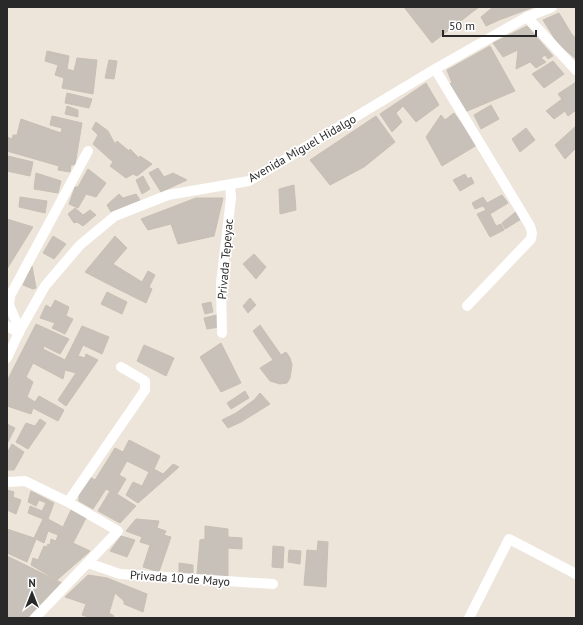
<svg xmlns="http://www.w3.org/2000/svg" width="583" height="625" viewBox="0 0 583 625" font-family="'PT Sans',sans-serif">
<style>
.building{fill:#c8c1b9;stroke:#c8c0b3}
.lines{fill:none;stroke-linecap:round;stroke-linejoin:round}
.street{stroke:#fff;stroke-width:10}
.labels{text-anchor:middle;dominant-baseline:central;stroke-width:3.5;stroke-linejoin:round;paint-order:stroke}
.street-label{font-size:12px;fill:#292929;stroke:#fff}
</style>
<rect width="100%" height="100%" fill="#ede4da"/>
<g class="building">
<path d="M404 7H479L432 43Z"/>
<path d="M493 7H534L499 20 486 26 481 17Z"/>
<path d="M559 13 571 33 576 39V59L558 44 543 20Z"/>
<path d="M527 26 553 56 548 59 545 55 541 58 546 62 536 68 530 62 516 69 518 50 503 57 493 43Z"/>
<path d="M490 46 515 91 465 112 449 84 452 83 447 70Z"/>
<path d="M47 51 69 56 67 69 74 71 77 58 97 60 93 94 62 88 64 78 55 75 58 65 45 61Z"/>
<path d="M109 60 117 61 114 79 105 78Z"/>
<path d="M553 61 564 74 544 88 532 74Z"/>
<path d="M576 82V110L568 116 565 111 554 119 546 111 562 99 558 94Z"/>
<path d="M426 83 439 105 416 122 403 106 396 113 402 122 392 132 380 114Z"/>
<path d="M67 93 92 99 89 108 65 103Z"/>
<path d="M491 105 499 119 481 129 474 115Z"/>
<path d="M67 106 78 110V117L65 114Z"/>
<path d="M454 113 477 145 442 166 426 137 441 115 445 120Z"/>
<path d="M52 116 82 123 75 165H71L70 172 58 170 59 166 7 151V137L12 139 13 135H17L21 119 61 133 62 128 50 125Z"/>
<path d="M376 116 395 142 364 167 330 185 310 160Z"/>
<path d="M96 122 108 131 115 144 117 141 129 151 130 149 139 158 140 156 152 164 137 176 133 174 126 178 110 166 113 162 93 144 98 135 92 129Z"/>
<path d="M576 126V148L565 159 555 145Z"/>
<path d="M526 128 535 140 520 152 512 139Z"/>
<path d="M8 156 33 162 30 176 7 171Z"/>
<path d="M158 168 164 177 173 173 187 180 161 192 149 173Z"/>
<path d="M88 169 106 183 96 197 86 194 78 208 69 204 75 187H78Z"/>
<path d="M36 173 61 181 58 193 34 189Z"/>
<path d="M465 174 468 179 471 177 474 183 460 191 453 180Z"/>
<path d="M143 176 150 189 142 194 136 180Z"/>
<path d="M294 185 296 210 280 214 279 189Z"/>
<path d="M119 194 123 198 136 194 140 200 111 212 107 205Z"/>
<path d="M502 195 508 203 490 214 496 226 501 224 504 230 490 237 477 214 486 210 483 206 475 209 472 203 483 197 487 203Z"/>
<path d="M20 197 47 201 45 213 19 207Z"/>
<path d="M196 198H223L214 236 178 244 171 224 148 230 141 219Z"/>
<path d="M75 208 83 215 90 210 96 215 83 226 77 222 74 223 68 214Z"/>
<path d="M518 210 523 218 505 229 502 223Z"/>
<path d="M7 219 33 227 7 269Z"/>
<path d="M53 236 66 244 54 259 43 253Z"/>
<path d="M115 236 127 248 113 264 142 282 148 271 155 275 149 287 152 289 146 303 106 283 85 272Z"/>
<path d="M254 254 266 267 256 279 243 264Z"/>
<path d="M32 266 36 288 33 289 23 285Z"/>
<path d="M107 292 127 302 122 314 101 304Z"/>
<path d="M250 298 256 305 248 313 243 306Z"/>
<path d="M55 300 69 307 66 316 73 319 65 334 52 328 55 323 40 318 46 305 51 308Z"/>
<path d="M211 302 213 312 205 314 202 304Z"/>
<path d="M217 315 219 327 207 329 204 318Z"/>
<path d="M36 324 69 339 60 354 44 346 43 349 65 360 82 326 109 337 102 354 83 345 78 356 85 358 86 354 98 360 66 406 58 400 76 373 65 370 63 379 33 363 26 377 33 382 27 397 35 402 39 396 64 410 58 421 33 408 31 414 7 406V381Z"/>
<path d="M260 325 281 355 286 352 290 358 292 365 290 378 287 383 280 384 270 381 260 368 273 360 253 331Z"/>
<path d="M221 343 241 383 221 392 200 357Z"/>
<path d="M144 345 174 358 166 376 137 361Z"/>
<path d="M245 391 249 398 231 409 227 403Z"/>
<path d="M260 393 270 404 241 422 228 428 222 420 236 413 254 400Z"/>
<path d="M40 419 46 423 28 449 16 442 26 423 35 426Z"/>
<path d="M7 424 15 428 8 442 7 441Z"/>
<path d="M129 440 160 456 154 469 163 474 173 464 179 467 138 503 126 495 133 482 142 486 149 472 127 461 119 475 126 479 117 494 136 506 120 523 98 511 110 491 106 489 93 509 79 501V494L90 477 95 480 115 448 123 452Z"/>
<path d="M12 444 24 452 14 470H7V453Z"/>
<path d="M7 490 14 492 13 497 21 500 16 514 7 510Z"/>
<path d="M31 491 54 503 48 519 63 527 71 510 86 518 73 543 90 551 57 580 31 565 33 558 38 560 44 546 47 547 48 544 50 545 51 539 56 541 58 535 48 531 44 543 36 539 27 562 7 553V529L34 538 43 519 28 513 30 506 42 511 46 503 39 500 36 506 28 502Z"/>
<path d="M136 519 159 521 157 528 166 531 164 535 171 537 159 572 143 567 150 545 140 542 142 537 126 531Z"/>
<path d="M205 526 228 529V537L242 538V549L228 548V577L197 574 200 540 205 539Z"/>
<path d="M121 536 135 540 127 557 110 551Z"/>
<path d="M318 541 328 542 326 587 304 585 307 550 317 551Z"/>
<path d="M273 546 284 547 283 568 272 567Z"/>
<path d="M289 550 301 551 300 564 288 562Z"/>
<path d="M7 556 64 584 27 618H7Z"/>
<path d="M179 563 193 565V576L179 575Z"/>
<path d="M88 575 107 578 147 594 143 612 124 604V601L115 593 109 613 114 616 113 618H92L82 615 86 604 65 597Z"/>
</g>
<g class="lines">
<g class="street">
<path d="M527 17 576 70"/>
<path d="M435 69 530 226 532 233 531 239 467 306"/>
<path d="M7 326 19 333"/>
<path d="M20 330 9 305 10 296 88 151"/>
<path d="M222 333 221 283 231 198 230 185"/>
<path d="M7 358 20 330 45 286 80 245 115 216 168 195 249 181 435 69 527 17 552 7"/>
<path d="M7 482 25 481 68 502 118 531 35 618"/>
<path d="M68 502 145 390V381L121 367"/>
<path d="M88 563 120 574 273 584"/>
<path d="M469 618 509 539 576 574"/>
</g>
</g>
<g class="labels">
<g class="street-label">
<text transform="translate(302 148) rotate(-30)">Avenida Miguel Hidalgo</text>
<text transform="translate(225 259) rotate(-85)">Privada Tepeyac</text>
<text transform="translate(180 578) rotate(4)">Privada 10 de Mayo</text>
</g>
</g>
<rect width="583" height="625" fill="none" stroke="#292929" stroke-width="16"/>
<g transform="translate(32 593)" stroke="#ffffff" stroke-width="3" paint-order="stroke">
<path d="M0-3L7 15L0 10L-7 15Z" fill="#292929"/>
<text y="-6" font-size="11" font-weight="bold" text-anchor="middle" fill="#292929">N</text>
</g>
<path d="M443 30v6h93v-6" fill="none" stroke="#292929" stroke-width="2"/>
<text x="449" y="30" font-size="12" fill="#292929" stroke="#ffffff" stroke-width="3" paint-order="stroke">50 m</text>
</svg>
